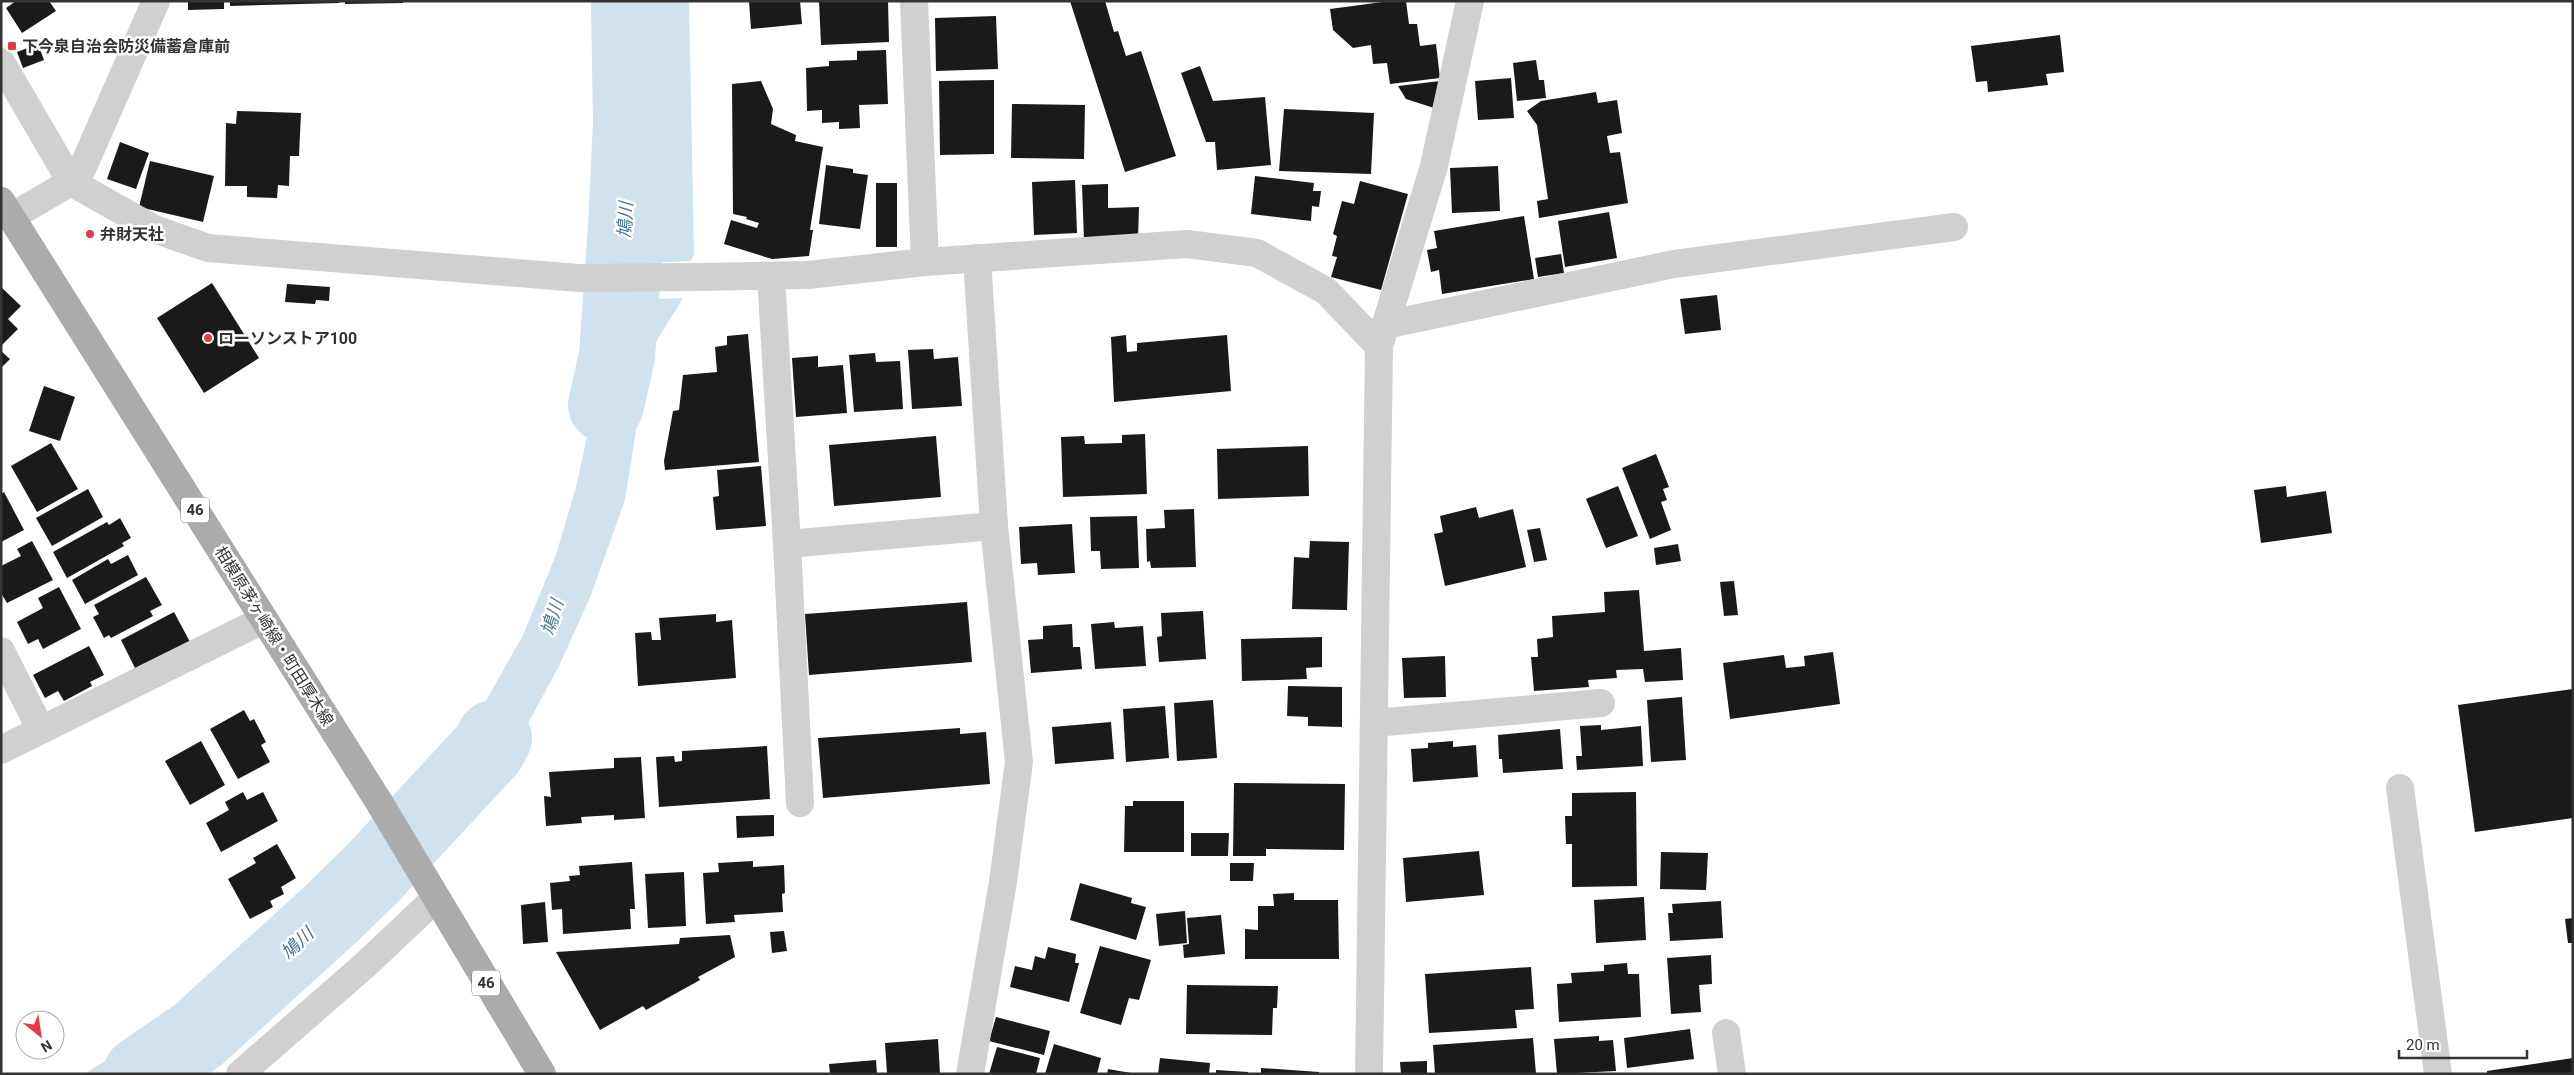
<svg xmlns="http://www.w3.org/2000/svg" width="2574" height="1075" viewBox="0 0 2574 1075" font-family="Roboto,'Noto Sans JP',sans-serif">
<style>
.water{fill:#cfe2ee}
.pier{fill:#fff}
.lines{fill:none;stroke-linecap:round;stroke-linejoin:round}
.river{stroke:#cfe2ee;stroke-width:76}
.building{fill:#1a1a1a}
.minor{stroke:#d0d0d0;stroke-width:28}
.major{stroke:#ababab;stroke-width:28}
.poi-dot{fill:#e63946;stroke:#fff;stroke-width:2}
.labels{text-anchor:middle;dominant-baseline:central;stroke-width:5;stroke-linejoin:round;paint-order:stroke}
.shield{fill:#fff;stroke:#707070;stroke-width:1}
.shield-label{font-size:15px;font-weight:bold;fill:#333}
.poi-label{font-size:16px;font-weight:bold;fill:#333;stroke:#fff;text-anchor:start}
.street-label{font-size:16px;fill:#333;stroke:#fff}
.water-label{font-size:18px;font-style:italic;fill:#3f7597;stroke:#fff}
</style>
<rect width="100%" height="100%" fill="#fff"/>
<g class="water">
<path d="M595 1H689L694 253 691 261 598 265Z"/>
<path d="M683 298 648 355 625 500 591 595 559 666 527 725 441 843 409 794 441 766 483 706 523 635 556 555 576 487 595 401 603 300Z"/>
<path d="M351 849 385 905 326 964 274 1010 193 1074H84C144 1037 206 998 260 953 295 924 325 886 351 849Z"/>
</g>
<g class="pier">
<path d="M683 296 685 298 600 300 603 297Z"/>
<path d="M352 848 387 903 386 907 351 849Z"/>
</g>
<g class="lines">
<g class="river">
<path d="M606 405 617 356 626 227 631 122 629 1"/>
<path d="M141 1074 198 1035 331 914 373 873 488 749 494 738"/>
</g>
</g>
<g class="building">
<path d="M16 1H49L56 11 22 33 6 8Z"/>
<path d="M188 1H224V9L188 10Z"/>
<path d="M230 1H339V3L230 6Z"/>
<path d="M345 1H403V3L345 4Z"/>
<path d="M749 1H800L802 24 751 29Z"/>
<path d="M819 1H888L889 42 821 45Z"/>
<path d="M1070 1H1105L1114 32 1118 31 1126 56 1141 51 1176 156 1125 172Z"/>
<path d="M1390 1H1406L1409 24H1417L1420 46 1436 44 1440 78 1390 84 1387 63 1373 64 1371 45 1353 48 1333 30 1330 9Z"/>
<path d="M996 16 998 69 936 71 935 18Z"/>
<path d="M2060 35 2064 72 2046 74 2048 85 1988 92 1987 81 1976 82 1971 46Z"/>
<path d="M38 44 44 60 23 68 17 52Z"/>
<path d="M886 50 888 104 859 105 860 128 839 129V122L822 123V110L807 111 806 68 829 66V61L857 60V51Z"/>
<path d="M1536 60 1539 80H1544L1546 98 1517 101 1513 63Z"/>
<path d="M1200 66 1213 101 1265 97 1271 165 1217 170 1215 142H1206L1181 73Z"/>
<path d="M1511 78 1514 118 1478 120 1475 81Z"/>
<path d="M994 80V154L940 155 939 81Z"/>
<path d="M761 81 773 109 771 124 796 135 795 141 823 147 810 230H813L809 256 772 259 724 244 731 220 757 228 759 223 746 219 747 217 733 214 732 84Z"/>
<path d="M1440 81 1434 108 1406 99 1398 86Z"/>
<path d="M1596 92 1598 103 1617 100 1622 133 1607 136 1610 153 1620 152 1628 203 1539 218 1537 201 1548 199 1537 125 1527 111 1541 101Z"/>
<path d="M1012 104 1085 105 1084 159 1011 158Z"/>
<path d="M1284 109 1374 113 1371 174 1279 171Z"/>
<path d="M237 111 301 113 299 156H290L289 186 278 185 277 198 247 197V186H225L226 123 236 124Z"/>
<path d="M120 142 149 153 136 189 107 179Z"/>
<path d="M150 161 214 176 203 222 139 207Z"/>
<path d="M826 165 853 169V173L868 175 860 229 819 224Z"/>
<path d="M1498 166 1500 211 1452 213 1450 168Z"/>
<path d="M1255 176 1314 183 1313 191H1321L1319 207 1312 206 1311 221 1251 214Z"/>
<path d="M1075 180 1077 233 1034 235 1032 182Z"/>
<path d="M1360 181 1408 194 1381 290 1331 277 1337 257 1332 256 1337 236 1333 234 1342 201 1354 204Z"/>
<rect x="876" y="183" width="21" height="64"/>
<path d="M1108 184V208L1139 207 1138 238 1084 241 1082 185Z"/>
<path d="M1609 212 1617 258 1565 267 1558 221Z"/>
<path d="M1524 216 1534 279 1442 294 1439 270 1431 272 1427 250 1437 248 1434 231Z"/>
<path d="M1561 254 1564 273 1538 277 1535 258Z"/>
<path d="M212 283 259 358 204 393 157 318Z"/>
<path d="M287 284 330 287 329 301 316 300 315 304 285 302Z"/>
<path d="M1 287 21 306 8 319 18 329 1 346Z"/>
<path d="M1717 295 1721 330 1685 334 1680 299Z"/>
<path d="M748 334 759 462 665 470 664 461 673 411 679 410 683 375 717 372 715 347 727 345V336Z"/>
<path d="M1126 335 1127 352 1137 351V343L1227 335 1231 391 1114 402 1111 337Z"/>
<path d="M933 349 934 359 958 357 962 406 912 409 908 350Z"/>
<path d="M1 351 10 359 1 368Z"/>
<path d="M875 353 876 362 900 361 903 409 854 412 849 355Z"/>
<path d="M818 356V367L843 365 847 413 796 417 792 358Z"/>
<path d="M44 386 75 397 60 441 29 431Z"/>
<path d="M1145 434 1147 494 1063 497 1061 437 1084 436 1085 444 1122 443V435Z"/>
<path d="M936 436 941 497 834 506 829 445Z"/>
<path d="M51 443 78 489 37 512 11 466Z"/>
<path d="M1308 446 1309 496 1218 499 1217 449Z"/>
<path d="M1656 454 1669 487 1663 489 1667 500 1661 502 1671 530 1650 539 1622 468Z"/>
<path d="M761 466 766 526 716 530 713 497 719 496 717 470Z"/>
<path d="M1618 486 1638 536 1606 548 1586 499Z"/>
<path d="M2286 486 2287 497 2326 491 2332 533 2261 543 2254 490Z"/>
<path d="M88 489 103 517 52 546 36 518Z"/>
<path d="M4 492 24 530 1 542V494Z"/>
<path d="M1476 507 1479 518 1513 509 1526 567 1445 586 1434 534 1443 532 1440 516Z"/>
<path d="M1194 509 1196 567 1151 568 1150 561 1147 562 1146 529 1165 528 1164 510Z"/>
<path d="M1137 516 1139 568 1101 569 1100 551H1091L1090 517Z"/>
<path d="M120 518 131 538 122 543 124 546 67 578 53 552 107 522 109 525Z"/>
<path d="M1072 524 1075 573 1038 575 1037 563 1021 564 1019 527Z"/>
<path d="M1540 528 1547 560 1534 562 1527 530Z"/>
<path d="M32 541 53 580 7 603 1 593V566L21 556 17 549Z"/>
<path d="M1310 541 1349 542 1347 610 1292 609 1294 557 1309 558Z"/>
<path d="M1678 544 1681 561 1656 565 1654 548Z"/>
<path d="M128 555 138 575 85 604 72 580 108 559 111 564Z"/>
<path d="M146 577 162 605 150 611 153 616 111 638 109 635 104 638 93 617 99 614 94 605Z"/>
<path d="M1734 581 1738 615 1724 616 1720 582Z"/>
<path d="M59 587 81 629 43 649 38 639 28 644 17 622 43 608 38 598Z"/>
<path d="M1639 590 1644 651 1681 648 1683 680 1645 682 1643 669 1616 670 1617 678 1588 680 1589 687 1534 691 1531 657H1538L1537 639 1553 637 1552 616 1605 612 1604 592Z"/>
<path d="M967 602 972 662 809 675 805 614Z"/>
<path d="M1203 611 1206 659 1159 662 1157 637 1162 636 1161 613Z"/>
<path d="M174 612 190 642 136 670 121 640Z"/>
<path d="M716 614V622L732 620 736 678 638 686 635 633 651 632 652 640H661L659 618Z"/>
<path d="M1114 622 1115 628 1143 626 1146 666 1095 669 1091 624Z"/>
<path d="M1072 624 1073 647H1080L1082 669 1031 673 1028 640 1043 639V626Z"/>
<path d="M1322 637V667L1306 668 1307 679 1242 681 1241 639Z"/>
<path d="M89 646 104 675 90 682 92 686 64 701 58 691 45 698 33 675Z"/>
<path d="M1833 652 1840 704 1730 719 1723 663 1784 655 1786 668 1805 666 1804 656Z"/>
<path d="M1445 656 1446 697 1404 698 1402 658Z"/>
<path d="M1288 686 1342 687V727L1308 726V717L1287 716Z"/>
<path d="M2573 689V818L2475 832 2458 705Z"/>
<path d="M1682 697 1686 760 1651 762 1647 700Z"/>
<path d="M1213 700 1217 758 1177 761 1174 703Z"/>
<path d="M1165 706 1169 758 1126 762 1123 709Z"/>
<path d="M244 710 250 721 254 719 266 742 261 745 270 762 238 779 210 729Z"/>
<path d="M1111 722 1114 759 1055 764 1052 727Z"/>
<path d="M1601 725V730L1641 726 1643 766 1577 770 1576 756H1582L1580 726Z"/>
<path d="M960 728V734L986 732 990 784 823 798 818 738Z"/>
<path d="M1560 729 1563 769 1503 773 1502 759H1499L1498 735Z"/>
<path d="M201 741 225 785 190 805 165 761Z"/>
<path d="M1453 741V747L1476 745 1478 777 1413 782 1411 749 1428 748V743Z"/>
<path d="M767 746 770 799 659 807 656 757 674 756 675 762 682 761V751Z"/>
<path d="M641 757 645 818 614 820V815L581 817 582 823 546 826 544 796 551 797 549 772 614 768V758Z"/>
<path d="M1234 783 1345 784 1344 850 1266 849V856H1233Z"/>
<path d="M243 792 247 800 263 792 278 821 221 852 206 823 229 810 225 802Z"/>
<path d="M1636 792 1637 886 1572 887V844H1566L1565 816H1572V793Z"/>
<path d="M1133 801H1184V852H1124L1125 806H1133Z"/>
<path d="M774 815V836L737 838 736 816Z"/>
<path d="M1191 833H1229L1228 856H1191Z"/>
<path d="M277 844 296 878 281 887 284 894 270 901 273 907 250 919 228 879 256 863 253 858Z"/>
<path d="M1479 851 1484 895 1406 902 1403 858Z"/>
<path d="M1661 852 1708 853 1706 890 1660 889Z"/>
<path d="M753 861V867L784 865 785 893 782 894 783 912 734 915 735 922 706 924 703 873 719 872 718 863Z"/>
<path d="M632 862 635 909H630L631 929 563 934 562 909 552 910 550 883 570 881 569 876 580 875 579 866Z"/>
<path d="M1230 863H1254L1253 881H1230Z"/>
<path d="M684 872 686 926 648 928 645 874Z"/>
<path d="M1080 883 1132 898 1131 903 1146 907 1136 940 1070 920Z"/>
<path d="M1294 893V900H1338L1339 959H1245V929L1258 930V906H1274L1273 894Z"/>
<path d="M1644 897 1646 940 1596 943 1594 900Z"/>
<path d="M1721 901 1723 938 1670 941 1668 913H1673L1672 904Z"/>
<path d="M545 902 548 942 523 944 521 905Z"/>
<path d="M1185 911 1187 943 1159 946 1156 914Z"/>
<path d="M1221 915 1225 954 1184 958 1183 945 1189 944 1187 918Z"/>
<path d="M2573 918V943H2568L2565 919Z"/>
<path d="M784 931 787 951 772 953 770 932Z"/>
<path d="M730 935 735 957 698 977 700 980 646 1010 643 1006 600 1030 556 952 679 944 680 938Z"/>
<path d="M1100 946 1151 960 1139 1000 1129 998 1121 1025 1080 1013Z"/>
<path d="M1048 947 1076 954 1075 963H1079L1069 1002 1010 987 1015 966 1032 970 1035 956 1045 959Z"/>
<path d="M1711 955 1712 984 1699 985 1701 1012 1671 1014 1667 958Z"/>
<path d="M1627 963 1628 974H1639L1641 1017 1559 1022 1557 984 1572 983 1571 973 1604 971V965Z"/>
<path d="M1531 967 1534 1009 1515 1010 1517 1028 1429 1033 1425 974Z"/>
<path d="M1187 985 1278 986 1277 1008H1273L1272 1035 1186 1034Z"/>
<path d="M996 1017 1050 1031 1044 1055 989 1041Z"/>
<path d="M1690 1029 1694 1059 1627 1068 1624 1038Z"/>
<path d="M1599 1036V1041L1613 1040 1616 1071 1557 1074 1554 1039Z"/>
<path d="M1533 1038 1536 1074H1435L1433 1045Z"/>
<path d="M938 1039 940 1074H887L885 1043Z"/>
<path d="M1054 1044 1101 1058 1097 1074H1045Z"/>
<path d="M997 1047 1040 1058 1036 1074H989Z"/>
<path d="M1160 1058 1210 1063 1209 1074H1158Z"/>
<path d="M2573 1058V1074H2487V1071Z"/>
<path d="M876 1060 877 1074H830L829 1064Z"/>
<path d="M1427 1061V1074H1401L1400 1062Z"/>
<path d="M1261 1068 1319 1072V1074H1261Z"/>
<path d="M1108 1069 1131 1073V1074H1107Z"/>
<path d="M1216 1070 1248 1072V1074H1216Z"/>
</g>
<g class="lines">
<g class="minor">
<path d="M914 1 925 262"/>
<path d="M1 62 71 182 154 229 208 248 579 278 698 277 808 275 925 262 1187 244 1257 253 1326 291 1379 346 1369 1074"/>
<path d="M11 217 71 182 82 169 156 1"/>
<path d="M771 276 787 544"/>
<path d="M1385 325 1674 264 1954 227"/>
<path d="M1381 340 1434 166 1470 1"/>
<path d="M1 651 41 730"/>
<path d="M1374 723 1601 703"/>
<path d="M1 750 263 620"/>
<path d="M2400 788 2438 1074"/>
<path d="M800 803 787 544 994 526"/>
<path d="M1726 1033 1732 1074"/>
<path d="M240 1074 365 965 435 899"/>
<path d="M970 1074 1003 882 1019 762 994 526 977 258"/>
</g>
<path class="major" d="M1 201 379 802 542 1074"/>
</g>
<g class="poi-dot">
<rect x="7" y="41" width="10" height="10" rx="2.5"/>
<circle cx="90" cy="234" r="5"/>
<circle cx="208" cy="338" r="5"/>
</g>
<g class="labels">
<g class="shield">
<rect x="181" y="497.5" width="28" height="25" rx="4"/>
<rect x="472" y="970.5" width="28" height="25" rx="4"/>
</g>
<g class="shield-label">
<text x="195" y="510">46</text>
<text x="486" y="983">46</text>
</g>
<g class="poi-label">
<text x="22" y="46">下今泉自治会防災備蓄倉庫前</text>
<text x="100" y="234">弁財天社</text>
<text x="218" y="338">ローソンストア100</text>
</g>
<g class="street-label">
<text transform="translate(274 636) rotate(58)">相模原茅ヶ崎線・町田厚木線</text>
</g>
<g class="water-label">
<text transform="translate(625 220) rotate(-87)">鳩川</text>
<text transform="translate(552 617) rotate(-73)">鳩川</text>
<text transform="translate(297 943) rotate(-43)">鳩川</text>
</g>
</g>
<rect width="2574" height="1075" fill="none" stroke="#333333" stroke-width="5"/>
<g transform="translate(40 1035) rotate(150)"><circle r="24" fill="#ffffff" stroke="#adadad"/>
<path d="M0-4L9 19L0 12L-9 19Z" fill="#e63946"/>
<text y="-8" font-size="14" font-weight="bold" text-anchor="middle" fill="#333333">N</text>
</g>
<path d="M2399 1050v8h128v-8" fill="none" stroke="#333333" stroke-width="2.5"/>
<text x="2406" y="1050" font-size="15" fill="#333333" stroke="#ffffff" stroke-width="4" paint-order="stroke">20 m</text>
</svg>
